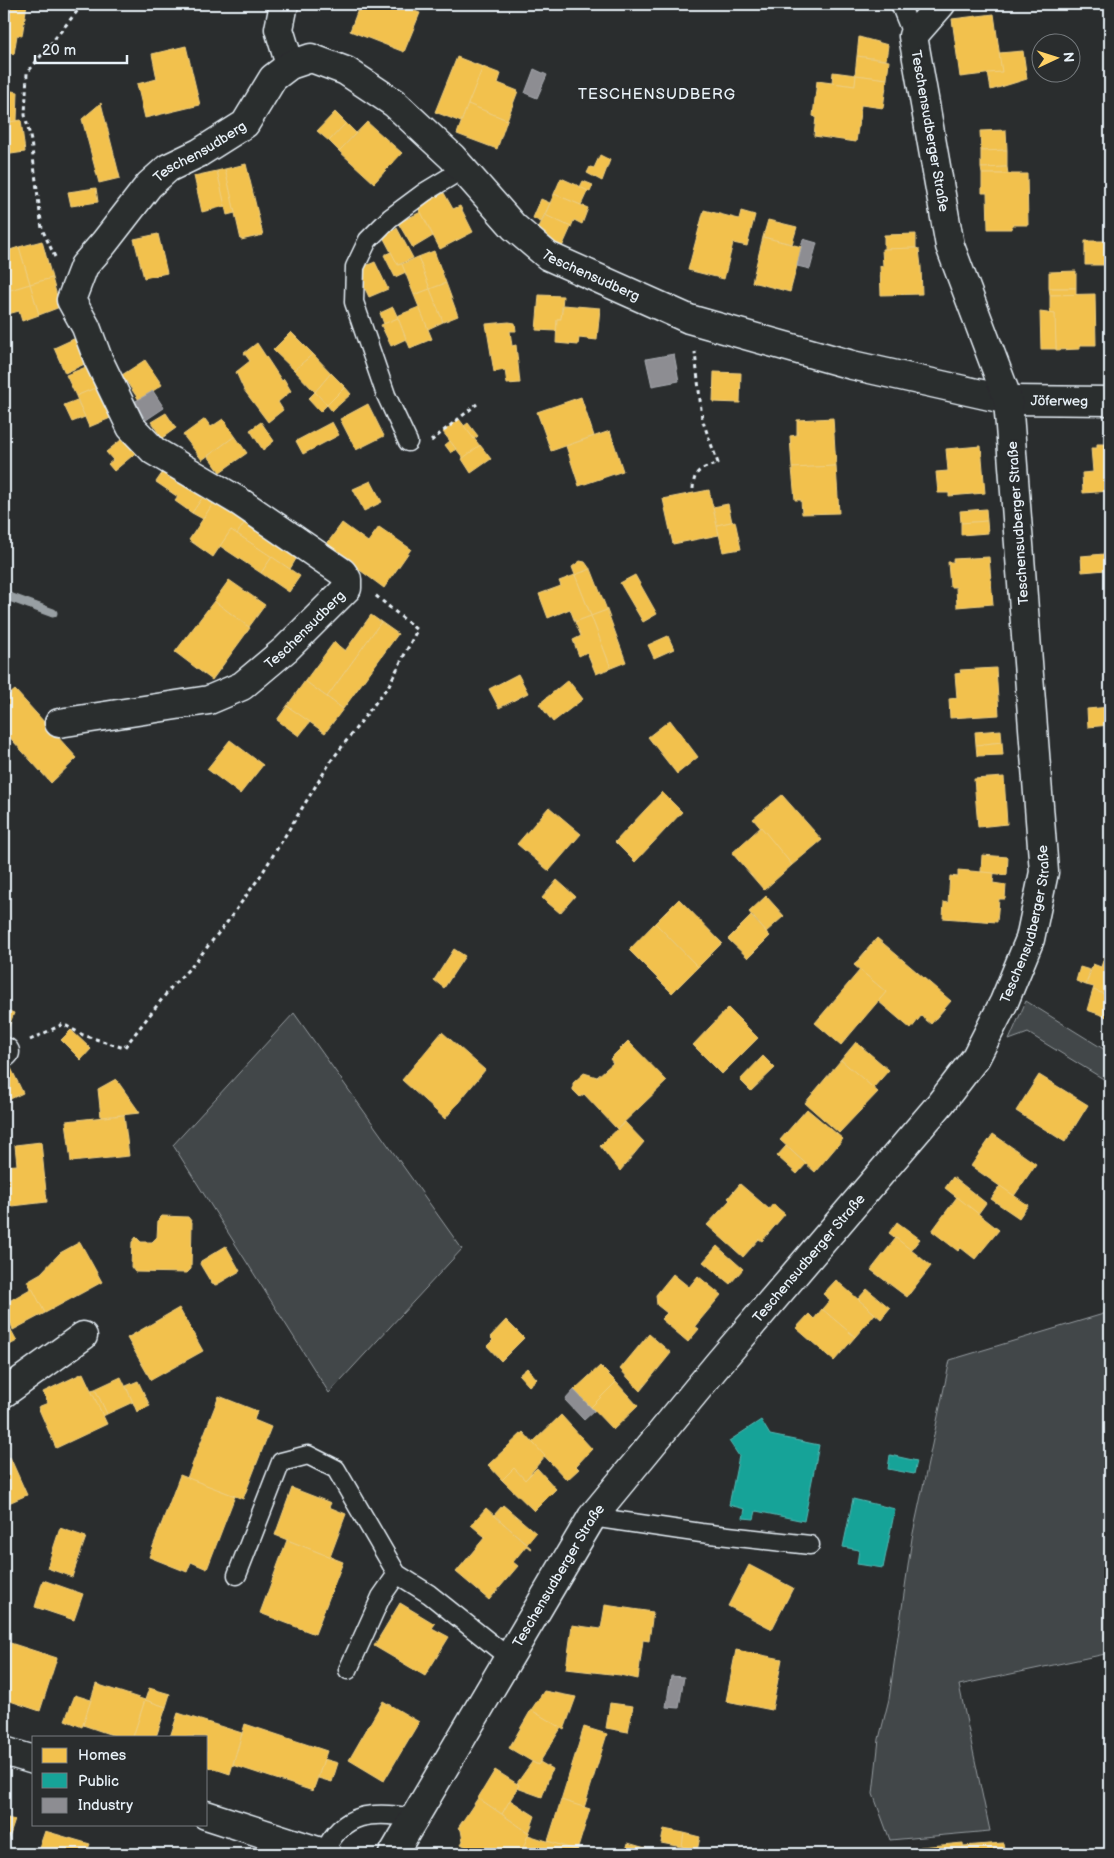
<svg xmlns="http://www.w3.org/2000/svg" width="1114" height="1858" viewBox="0 0 1114 1858" font-family="'Balsamiq Sans',sans-serif">
<style>
.green{fill:#424648;stroke:#959ca0}
.homes{fill:#f2c14e;stroke:#efcf81}
.public{fill:#17a398;stroke:#56bab5}
.industry{fill:#8d8d92;stroke:#a8abb1}
.lines{fill:none;stroke-linecap:round;stroke-linejoin:round}
.stream{stroke:#989fa3;stroke-width:9}
.lane-casing{stroke:#e8f1f8;stroke-width:21}
.street-casing{stroke:#e8f1f8;stroke-width:31}
.path{stroke:#e8f1f8;stroke-width:3;stroke-dasharray:4 4;stroke-linecap:butt}
.lane{stroke:#2a2d2e;stroke-width:18}
.street{stroke:#2a2d2e;stroke-width:28}
.labels{text-anchor:middle;dominant-baseline:central;stroke-width:5;stroke-linejoin:round;paint-order:stroke}
.street-label{font-size:14px;fill:#e8f1f8;stroke:#2a2d2e}
.neighbourhood-label{font-size:15px;letter-spacing:1px;fill:#e8f1f8;stroke:#2a2d2e}
</style>
<rect width="100%" height="100%" fill="#2a2d2e"/>
<filter id="ink" filterUnits="userSpaceOnUse"><feTurbulence type="fractalNoise" baseFrequency=".02" numOctaves="2"/><feDisplacementMap in="SourceGraphic" scale="10" xChannelSelector="R" yChannelSelector="G"/><feConvolveMatrix kernelMatrix="1 2 1 2 8 2 1 2 1" color-interpolation-filters="sRGB"/></filter>
<g filter="url(#ink)">
<g class="green">
<path d="M1026 1001 1110 1053V1083L1028 1033 1009 1040Z"/>
<path d="M294 1013 462 1249 329 1393 173 1145Z"/>
<path d="M1110 1312V1653L959 1685 990 1831 890 1840 873 1794 879 1739 889 1699 912 1538 950 1360Z"/>
</g>
<g class="homes">
<path d="M4 4H27L22 36 17 35 14 54 4 52Z"/>
<path d="M345 4H360L358 10Z"/>
<path d="M360 4H396L420 13 404 52 350 31Z"/>
<path d="M994 14 1002 72 960 77 952 19Z"/>
<path d="M859 37 888 45 886 60 857 56Z"/>
<path d="M186 46 200 105 145 118 137 84 157 79 152 54Z"/>
<path d="M1023 51 1027 79 991 90 988 73 1002 72 999 53Z"/>
<path d="M857 56 889 61 887 79 855 75Z"/>
<path d="M457 57 483 67 461 122 435 112Z"/>
<path d="M483 67 501 74 498 83 518 91 507 120 468 104Z"/>
<path d="M833 72 856 75 855 86 832 83Z"/>
<path d="M856 75 887 79 883 108 861 105 856 142 814 136 816 117 813 116 817 81 855 86Z"/>
<path d="M4 88 5 90 18 92 17 121 4 123Z"/>
<path d="M101 103 120 178 99 183 82 119Z"/>
<path d="M468 104 507 120 497 149 457 134Z"/>
<path d="M335 112 346 123 329 141 317 131Z"/>
<path d="M21 120 25 152 4 155V123Z"/>
<path d="M367 122 402 153 374 183 339 151Z"/>
<path d="M346 123 356 133 339 151 329 141Z"/>
<path d="M1006 130 1007 150 981 151 980 131Z"/>
<path d="M1007 150V167L981 168V151Z"/>
<path d="M600 155 610 160 602 181 587 173 590 167 594 168Z"/>
<path d="M246 164 263 235 241 240 225 169Z"/>
<path d="M1007 167 1008 174H982L981 168Z"/>
<path d="M225 169 235 213 227 215 217 171Z"/>
<path d="M217 171 225 206 202 212 194 176Z"/>
<path d="M982 174H1027L1028 225H1012V229H988L987 193H982Z"/>
<path d="M561 178 588 190 581 205 554 194Z"/>
<path d="M583 181 593 185 590 192 580 187Z"/>
<path d="M96 188 98 202 71 206 68 192Z"/>
<path d="M444 193 453 209 460 206 473 232 440 249 418 207Z"/>
<path d="M554 194 588 208 582 224 574 220 571 227 545 215Z"/>
<path d="M541 199 550 203 541 222 533 218Z"/>
<path d="M704 210 739 219 741 211 755 215 747 246 733 243 724 279 688 270Z"/>
<path d="M421 212 433 236 413 248 398 223Z"/>
<path d="M545 215 571 227 562 247 535 235Z"/>
<path d="M768 220 797 227 792 244 763 237Z"/>
<path d="M397 228 413 258 398 265 382 235Z"/>
<path d="M158 234 167 273 144 278 134 239Z"/>
<path d="M916 234V248L884 249V235Z"/>
<path d="M763 237 802 247 790 292 752 282Z"/>
<path d="M42 241 52 278 30 284 19 247Z"/>
<path d="M1085 241H1109L1108 265H1085Z"/>
<path d="M19 247 30 284 4 292V252Z"/>
<path d="M916 248 919 249 921 267 922 294 881 295 880 266H883L882 249Z"/>
<path d="M434 251 446 283 430 289 418 257Z"/>
<path d="M391 252 398 265 402 264 406 272 395 277 384 255Z"/>
<path d="M418 257 430 289 414 295 402 264Z"/>
<path d="M375 262 388 289 369 297 356 270Z"/>
<path d="M1076 271V288H1049V272Z"/>
<path d="M52 278 60 307 39 315 30 284Z"/>
<path d="M446 283 458 316 443 322 430 289Z"/>
<path d="M30 284 39 315 22 321 19 311 8 314 4 292Z"/>
<path d="M1049 288H1076V295H1050Z"/>
<path d="M430 289 443 322 428 329 414 295Z"/>
<path d="M1095 294 1096 345H1080V349L1056 350 1055 314H1050V295Z"/>
<path d="M539 295 563 296 561 319H557L556 331 536 330Z"/>
<path d="M563 305 600 308 597 340 579 338 578 345 556 343 557 319H561Z"/>
<path d="M393 307 398 318 384 324 380 313Z"/>
<path d="M419 307 432 339 410 348 397 316Z"/>
<path d="M1040 312 1055 314 1056 349H1041Z"/>
<path d="M398 318 406 339 391 346 381 325Z"/>
<path d="M509 322 515 323 516 331H510L512 346 516 345 520 383 507 384 505 370 494 372 486 324Z"/>
<path d="M291 332 313 354 294 370 273 350Z"/>
<path d="M78 337 89 362 65 373 54 348Z"/>
<path d="M257 343 282 381 284 379 291 391 278 402 283 410 268 422 244 390 236 372 250 361 244 353Z"/>
<path d="M313 354 331 373 315 392 294 370Z"/>
<path d="M145 360 162 385 139 400 122 375Z"/>
<path d="M91 365 100 386 76 396 66 375Z"/>
<path d="M714 372 741 373 740 403 713 402Z"/>
<path d="M331 373 345 387 327 405 315 392Z"/>
<path d="M100 386 113 417 89 427 76 396Z"/>
<path d="M345 387 351 394 332 411 327 405Z"/>
<path d="M315 392 327 405 320 412 308 399Z"/>
<path d="M581 397 594 436 551 451 537 412Z"/>
<path d="M77 400 85 417 72 422 64 405Z"/>
<path d="M368 404 384 436 356 450 340 419Z"/>
<path d="M166 413 176 428 162 438 151 422Z"/>
<path d="M833 418 836 466 792 468 790 436 797 435V420Z"/>
<path d="M205 419 211 427 223 419 235 436 202 460 183 435Z"/>
<path d="M459 419 480 446 464 459 443 432Z"/>
<path d="M261 422 274 441 263 450 250 430Z"/>
<path d="M332 422 339 435 303 454 296 441Z"/>
<path d="M468 423 478 436 474 439 464 426Z"/>
<path d="M610 431 623 471 579 486 566 446Z"/>
<path d="M126 436 138 451 114 471 108 464 113 460 106 452Z"/>
<path d="M235 436 247 453 220 472 208 456Z"/>
<path d="M450 441 456 449 451 453 445 445Z"/>
<path d="M1097 444H1110V491L1083 493 1082 473 1093 472 1091 448H1097Z"/>
<path d="M480 445 491 459 471 473 462 459Z"/>
<path d="M981 446 985 493 949 496V493H938L936 472 948 471 946 449Z"/>
<path d="M836 466 839 513 802 514 801 500H795L792 468Z"/>
<path d="M165 469 205 494 192 513 175 501 178 497 156 482Z"/>
<path d="M371 481 382 502 364 511 353 489Z"/>
<path d="M709 490 719 535 673 544 663 499Z"/>
<path d="M205 494 215 501 203 519 192 513Z"/>
<path d="M216 499 247 519 237 534 231 530 213 557 189 540Z"/>
<path d="M728 504 732 522 717 525 713 507Z"/>
<path d="M986 509 987 521 961 523 960 511Z"/>
<path d="M247 519 299 554 290 569 237 534Z"/>
<path d="M735 521 741 549 723 552 717 525Z"/>
<path d="M987 521 988 533 961 535V523Z"/>
<path d="M342 523 368 542 379 527 411 549 384 588 326 545Z"/>
<path d="M231 530 272 557 261 573 220 546Z"/>
<path d="M1104 554H1110V602H1108Z"/>
<path d="M1104 554 1106 570 1082 572 1081 556Z"/>
<path d="M272 557 300 576 289 592 261 573Z"/>
<path d="M989 557 993 604 957 607 956 587H950L948 562H954L953 559Z"/>
<path d="M580 561 585 562 590 569 575 575 572 567Z"/>
<path d="M591 569 607 610 591 616 575 575Z"/>
<path d="M575 575 591 616 575 622 570 609 548 618 539 594 561 586 559 581Z"/>
<path d="M635 575 657 614 643 622 620 583Z"/>
<path d="M229 580 265 605 249 627 214 601Z"/>
<path d="M214 601 250 628 212 680 175 652Z"/>
<path d="M607 610 626 662 611 668 591 616Z"/>
<path d="M371 615 381 622 327 697 305 681 334 642 345 651Z"/>
<path d="M591 616 611 668 596 674 587 652 579 656 573 640 581 636 575 622Z"/>
<path d="M381 622 398 634 343 709 327 697Z"/>
<path d="M668 636 674 649 654 658 648 645Z"/>
<path d="M996 668 999 715 950 718 949 699 957 698 955 674 961 673 960 670Z"/>
<path d="M518 674 528 693 499 708 489 689Z"/>
<path d="M568 680 583 699 553 722 539 704Z"/>
<path d="M305 681 343 709 325 733 287 706Z"/>
<path d="M15 690 77 758 51 783 4 731V699Z"/>
<path d="M287 706 310 722 299 736 277 720Z"/>
<path d="M1110 707V725L1088 727 1087 709Z"/>
<path d="M670 720 698 757 677 774 648 737Z"/>
<path d="M1001 730 1002 742 976 745 975 732Z"/>
<path d="M230 740 263 765 240 794 207 769Z"/>
<path d="M1002 742 1003 755 977 756 976 745Z"/>
<path d="M1004 777 1007 824 978 827 974 779Z"/>
<path d="M662 792 682 812 635 862 615 842Z"/>
<path d="M782 795 822 840 792 865 753 819Z"/>
<path d="M549 807 581 834 549 871 517 844Z"/>
<path d="M761 827 792 865 764 890 732 853Z"/>
<path d="M982 855 1008 857 1007 875 981 872Z"/>
<path d="M958 870 994 873 993 883 1006 885 1005 899H999L997 922 943 918 944 902 948 903 950 876 958 877Z"/>
<path d="M557 880 575 896 560 913 542 898Z"/>
<path d="M766 896 784 916 766 932 749 912Z"/>
<path d="M679 899 722 943 698 967 655 923Z"/>
<path d="M751 916 770 936 748 958 728 939Z"/>
<path d="M655 923 698 967 672 993 629 950Z"/>
<path d="M877 938 951 1001 931 1024 921 1016 911 1029 878 1001 886 992 854 965Z"/>
<path d="M1109 942 1110 943V996L1093 990 1094 987 1086 985 1093 964 1101 967Z"/>
<path d="M454 949 465 956 444 988 434 980Z"/>
<path d="M1080 967 1090 970 1086 985 1076 981Z"/>
<path d="M860 970 886 992 841 1045 815 1023Z"/>
<path d="M1093 990 1110 996V1018L1087 1010Z"/>
<path d="M728 1008 758 1038 722 1074 693 1045Z"/>
<path d="M4 1009 14 1013 10 1023 4 1020Z"/>
<path d="M4 1020 10 1023 4 1042Z"/>
<path d="M71 1030 91 1049 81 1060 61 1040Z"/>
<path d="M442 1032 485 1070 445 1119 402 1080Z"/>
<path d="M628 1041 667 1081 617 1129 584 1094 580 1097 573 1090V1083L584 1073 597 1077 613 1063 610 1059Z"/>
<path d="M856 1042 889 1070 873 1088 841 1060Z"/>
<path d="M763 1056 775 1068 751 1091 740 1080Z"/>
<path d="M841 1060 878 1092 839 1133 805 1103Z"/>
<path d="M11 1068 23 1093 4 1102V1071Z"/>
<path d="M1039 1075 1088 1105 1065 1142 1016 1111Z"/>
<path d="M116 1079 140 1113 101 1117 98 1089Z"/>
<path d="M807 1109 843 1139 815 1172 780 1140Z"/>
<path d="M124 1115 129 1156 71 1162 66 1121Z"/>
<path d="M625 1122 644 1142 620 1171 600 1146Z"/>
<path d="M993 1134 1036 1164 1014 1196 971 1166Z"/>
<path d="M41 1142 47 1202 4 1207V1166L17 1165 15 1145Z"/>
<path d="M786 1146 806 1164 797 1174 777 1156Z"/>
<path d="M953 1177 986 1203 978 1214 945 1188Z"/>
<path d="M740 1184 769 1209 773 1204 785 1214 762 1241 759 1239 743 1257 707 1225 730 1200 728 1198Z"/>
<path d="M1000 1186 1028 1205 1019 1218 991 1199Z"/>
<path d="M957 1197 999 1230 975 1259 961 1248 958 1251 932 1231Z"/>
<path d="M162 1216 188 1217 192 1222 191 1269 187 1273 135 1272 131 1267 132 1242 136 1237 141 1242H152L157 1237 158 1220Z"/>
<path d="M897 1222 920 1239 911 1250 889 1233Z"/>
<path d="M896 1238 931 1266 907 1297 871 1270Z"/>
<path d="M80 1242 102 1282 45 1313 27 1281 41 1273 60 1253Z"/>
<path d="M226 1246 240 1271 216 1285 212 1284 200 1264 201 1261Z"/>
<path d="M717 1246 743 1269 730 1284 703 1262Z"/>
<path d="M673 1274 689 1287 698 1276 721 1295 695 1326 699 1329 688 1342 661 1319 667 1313 657 1305 656 1295Z"/>
<path d="M836 1280 875 1314 855 1337 822 1309 830 1300 823 1294Z"/>
<path d="M32 1288 45 1313 13 1330 4 1304Z"/>
<path d="M867 1289 890 1308 881 1319 858 1299Z"/>
<path d="M179 1308 203 1351 151 1380 127 1338Z"/>
<path d="M822 1309 855 1337 834 1361 796 1328 809 1314 814 1319Z"/>
<path d="M4 1317 17 1341 4 1348Z"/>
<path d="M506 1320 524 1338 501 1361 487 1346 493 1340 490 1337Z"/>
<path d="M649 1334 671 1353 640 1391 620 1369Z"/>
<path d="M600 1366 616 1382 591 1407 574 1390Z"/>
<path d="M527 1368 537 1379 529 1386 519 1375Z"/>
<path d="M83 1373 107 1424 56 1448 38 1407 48 1403 43 1392Z"/>
<path d="M121 1377 133 1402 107 1414 95 1389Z"/>
<path d="M138 1381 150 1406 137 1412 126 1386Z"/>
<path d="M616 1382 638 1406 613 1430 591 1407Z"/>
<path d="M95 1389 107 1414 103 1416 91 1390Z"/>
<path d="M219 1396 257 1411 254 1420 271 1427 243 1499 187 1478Z"/>
<path d="M561 1415 592 1449 576 1466 579 1469 567 1480 532 1443Z"/>
<path d="M523 1432 545 1456 525 1480 514 1468 502 1480 488 1465Z"/>
<path d="M10 1457 27 1495 4 1505V1460Z"/>
<path d="M514 1468 525 1480 537 1468 556 1489 534 1511 502 1480Z"/>
<path d="M180 1475 235 1496 207 1569 191 1562 187 1572 149 1557Z"/>
<path d="M292 1488 331 1503 329 1507 346 1514 330 1557 275 1535Z"/>
<path d="M503 1505 536 1533 527 1544 494 1515Z"/>
<path d="M486 1508 532 1549 526 1546 513 1562 518 1566 489 1600 456 1572 485 1537 471 1525Z"/>
<path d="M60 1528 86 1537 72 1577 47 1568Z"/>
<path d="M287 1540 343 1562 315 1634 260 1613Z"/>
<path d="M749 1565 793 1588 772 1629 728 1606Z"/>
<path d="M43 1580 83 1594 74 1620 35 1607Z"/>
<path d="M400 1603 435 1624 432 1628 449 1637 425 1676 374 1646Z"/>
<path d="M605 1605 653 1612 649 1641 643 1640 638 1679 620 1675 566 1669 572 1625 601 1629Z"/>
<path d="M4 1641 57 1658 40 1711 4 1699Z"/>
<path d="M736 1650 782 1659 772 1710 726 1701Z"/>
<path d="M96 1684 145 1700 133 1737H118L83 1725Z"/>
<path d="M149 1688 170 1694 166 1707 145 1700Z"/>
<path d="M544 1691 576 1697 564 1730 531 1710Z"/>
<path d="M75 1695 91 1700 82 1727 65 1720Z"/>
<path d="M145 1700 166 1707 156 1737H133Z"/>
<path d="M383 1701 419 1722 384 1781 349 1760Z"/>
<path d="M610 1703 633 1706 628 1732 606 1728Z"/>
<path d="M531 1710 561 1728 538 1765 509 1748Z"/>
<path d="M178 1713 242 1733 230 1774 206 1766V1737H170Z"/>
<path d="M245 1724 327 1751 313 1791 233 1765Z"/>
<path d="M584 1727 607 1734 584 1808 561 1800Z"/>
<path d="M324 1759 338 1763 332 1782 318 1778Z"/>
<path d="M532 1762 538 1765 540 1762 552 1769 542 1797 517 1788 519 1785 517 1783Z"/>
<path d="M495 1770 519 1785 502 1814 478 1798Z"/>
<path d="M478 1798 529 1833 521 1854H479L461 1844 463 1841 461 1830 458 1828Z"/>
<path d="M510 1800 535 1816 529 1833 502 1814Z"/>
<path d="M561 1800 590 1809 577 1851 548 1841Z"/>
<path d="M4 1817 15 1820 4 1853Z"/>
<path d="M664 1829 684 1833 682 1847 661 1843Z"/>
<path d="M45 1831 90 1844 86 1854H37Z"/>
<path d="M684 1833 700 1837 697 1851 682 1847Z"/>
<path d="M528 1835 582 1852 581 1854H521Z"/>
<path d="M628 1843 659 1852V1854H625Z"/>
<path d="M963 1843 964 1854H920V1847Z"/>
<path d="M1003 1843 1005 1854H964L963 1846Z"/>
</g>
<g class="public">
<path d="M761 1420 770 1435 819 1445 804 1521 756 1511 754 1519 743 1518 745 1509 729 1505 739 1456 729 1441Z"/>
<path d="M890 1455 917 1461 914 1474 888 1469Z"/>
<path d="M853 1499 895 1509 883 1568 857 1564 859 1550 843 1547Z"/>
</g>
<g class="industry">
<path d="M534 69 547 75 537 98 525 93Z"/>
<path d="M803 239 817 243 810 269 797 266Z"/>
<path d="M674 354 679 381 652 386 646 359Z"/>
<path d="M153 391 164 408 146 420 134 402Z"/>
<path d="M574 1390 594 1411 584 1420 565 1400Z"/>
<path d="M671 1676 684 1677 679 1708 666 1707Z"/>
</g>
<g class="lines">
<path class="stream" d="M4 595 53 613"/>
<g class="lane-casing">
<g id="lane">
<path d="M900 4 913 36"/>
<path d="M408 442 386 395 354 302 355 267 368 240 390 218 425 192 463 169"/>
<path d="M592 1517 701 1533 810 1545"/>
<path d="M237 1575 281 1462 308 1455 336 1469 397 1574 429 1594 508 1657"/>
<path d="M348 1670 381 1597 397 1574"/>
<path d="M324 1853C342 1811 374 1811 414 1818"/>
</g>
</g>
<g class="street-casing">
<g id="street">
<path d="M284 4 279 29 290 65"/>
<path id="s1" d="M59 723 209 700 242 686 286 649 347 588V579L342 572 240 502 154 451 131 427 98 359 86 327 71 300 84 266 104 243 149 185 168 168 199 153 245 124 273 78 290 65 311 58 346 71 394 103 452 157 514 227 548 256 689 319 852 365 1008 400 1110 401"/>
<path d="M4 1053 5 1052"/>
<path d="M4 1393 83 1336"/>
<path d="M4 1751 34 1760"/>
<path d="M206 1815 327 1854"/>
<path id="s2" d="M393 1854 592 1517 718 1364 940 1104 976 1057 1004 1002 1030 939 1044 872 1008 400 950 246 913 36 941 4"/>
</g>
</g>
<g class="path">
<path d="M55 257 42 229 31 141 25 115 27 73 83 4"/>
<path d="M431 441 477 404"/>
<path d="M693 489C694 469 700 470 718 463L702 419 695 352"/>
<path d="M30 1040 63 1024 83 1035 124 1048 173 985 192 966 228 921 261 875 331 761 389 685 417 630 375 595"/>
</g>
<use href="#lane" class="lane"/>
<use href="#street" class="street"/>
</g>
</g>
<g class="labels">
<g class="street-label">
<text transform="translate(930 131) rotate(80)">Teschensudberger Straße</text>
<text stroke="none"><textPath href="#s1" startOffset="948">Teschensudberg</textPath></text>
<text stroke="none"><textPath href="#s1" startOffset="1458">Teschensudberg</textPath></text>
<text stroke="none"><textPath href="#s1" startOffset="1946">Jöferweg</textPath></text>
<text transform="translate(1018 523) rotate(-94)">Teschensudberger Straße</text>
<text stroke="none"><textPath href="#s1" startOffset="272">Teschensudberg</textPath></text>
<text stroke="none"><textPath href="#s2" startOffset="1134">Teschensudberger Straße</textPath></text>
<text stroke="none"><textPath href="#s2" startOffset="729">Teschensudberger Straße</textPath></text>
<text stroke="none"><textPath href="#s2" startOffset="324">Teschensudberger Straße</textPath></text>
</g>
<g class="neighbourhood-label">
<text x="657" y="94">TESCHENSUDBERG</text>
</g>
</g>
<rect width="1114" height="1858" fill="none" stroke="#2a2d2e" stroke-width="20"/>
<rect x="10" y="10" width="1094" height="1838" fill="none" stroke="#e8f1f8" stroke-width="2" filter="url(#ink)"/>
<rect x="32" y="1736" width="175" height="90" fill="#2a2d2e" stroke="#767b7f"/>
<rect x="42" y="1748" width="25" height="15" fill="#f2c14e" stroke="#767b7f"/>
<text x="78" y="1760" font-size="15" fill="#e8f1f8">Homes</text>
<rect x="42" y="1773" width="25" height="15" fill="#17a398" stroke="#767b7f"/>
<text x="78" y="1786" font-size="15" fill="#e8f1f8">Public</text>
<rect x="42" y="1798" width="25" height="15" fill="#8d8d92" stroke="#767b7f"/>
<text x="78" y="1810" font-size="15" fill="#e8f1f8">Industry</text>
<g transform="translate(1056 58) rotate(86)"><circle r="24" fill="#2a2d2e" stroke="#767b7f"/>
<path d="M0-4L9 19L0 12L-9 19Z" fill="#ffd166"/>
<text y="-8" font-size="14" font-weight="bold" text-anchor="middle" fill="#e8f1f8">N</text>
</g>
<path d="M35 55v8h92v-8" fill="none" stroke="#e8f1f8" stroke-width="2.5"/>
<text x="42" y="55" font-size="15" fill="#e8f1f8" stroke="#2a2d2e" stroke-width="4" paint-order="stroke">20 m</text>
</svg>
